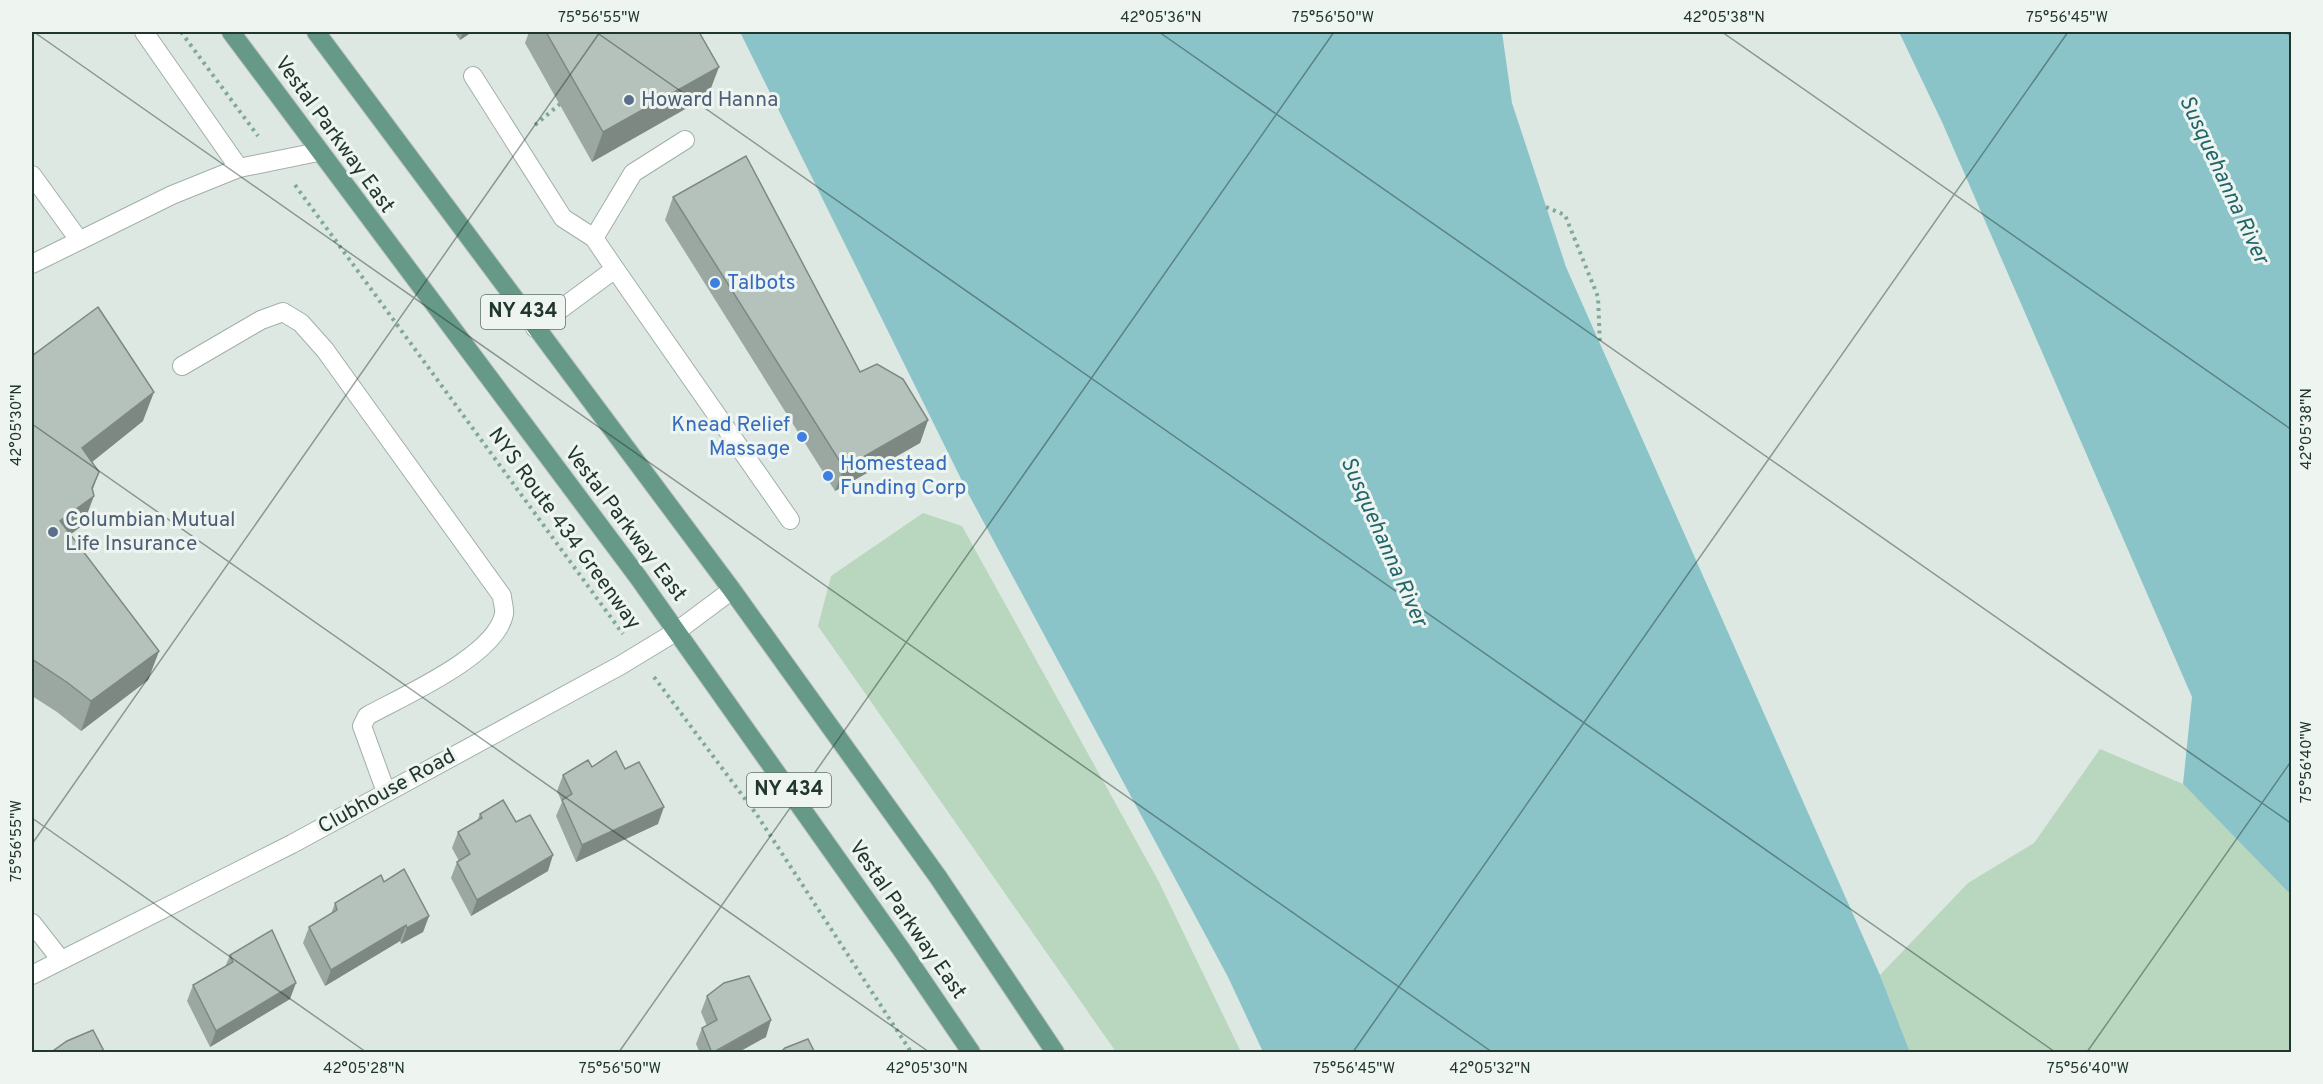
<svg xmlns="http://www.w3.org/2000/svg" width="2323" height="1084" viewBox="0 0 2323 1084" font-family="Overpass,sans-serif">
<style>
.green{fill:#b8d7be}
.water{fill:#8ac4c9}
.lines{fill:none;stroke-linecap:round;stroke-linejoin:round}
.lane-casing{stroke:#a2afa9;stroke-width:20}
.street-casing{stroke:#a2afa9;stroke-width:20}
.primary-casing{stroke:#bcc3c1;stroke-width:20}
.path{stroke:#81a999;stroke-width:4;stroke-dasharray:3 4.5;stroke-linecap:butt}
.lane{stroke:#fff;stroke-width:18}
.street{stroke:#fff;stroke-width:18}
.primary{stroke:#698;stroke-width:18}
.wall{fill:#9ba7a1}
.shaded-wall{fill:#7e8883}
.building{fill:#b4c2bb;stroke:#7e8883;stroke-width:1.5}
.ticks{fill:none;stroke:#21362f;stroke-width:1.5;stroke-opacity:0.45}
.service-dot{fill:#5c6f8a;stroke:#eef5f1;stroke-width:2}
.shop-dot{fill:#3f7fe0;stroke:#eef5f1;stroke-width:2}
.labels{text-anchor:middle;dominant-baseline:central;stroke-width:6;stroke-linejoin:round;paint-order:stroke}
.shield{fill:#eef5f1;stroke:#5e6f69;stroke-width:1.5}
.shield-label{font-size:20px;font-weight:bold;fill:#21362f}
.service-label{font-size:21px;fill:#4e5e75;stroke:#eef5f1;text-anchor:start}
.street-label{font-size:21px;fill:#21362f;stroke:#eef5f1}
.shop-label{font-size:21px;fill:#366cbe;stroke:#eef5f1;text-anchor:start}
.water-label{font-size:22px;font-style:italic;fill:#22656b;stroke:#eef5f1}
.neatline{fill:none;stroke:#21362f;stroke-width:2}
.ticks-label{font-size:15px;text-anchor:middle;fill:#21362f}
</style>
<rect width="100%" height="100%" fill="#dee8e3"/>
<g class="green">
<path d="M923 513 962 526 1159 882 1241 1052H1116L818 626 831 576Z"/>
<path d="M2100 749 2183 784 2291 895V1052H1910L1880 975 1968 883 2034 843Z"/>
</g>
<g class="water">
<path d="M740 32H1502L1512 103 1566 267 1880 975 1910 1052H1263L1228 977 969 495Z"/>
<path d="M1899 32H2291V895L2183 784 2192 697 1942 122Z"/>
</g>
<g class="lines">
<g class="lane-casing">
<g id="lane">
<path d="M144 32 239 168"/>
<path d="M473 76 563 218 594 238 615 269"/>
<path d="M32 175 79 240"/>
<path d="M594 238 633 173 685 140"/>
<path d="M32 264 172 195 239 168 318 152"/>
<path d="M535 328 615 269 790 520"/>
<path d="M182 366 261 320 283 312 301 323 325 350 502 596C502 601 505 609 504 614 496 656 403 696 367 716L362 726 386 792"/>
<path d="M32 923 61 960"/>
</g>
</g>
<g class="street-casing">
<path id="street" d="M32 975 292 844 621 665 677 631 732 590"/>
</g>
<g class="primary-casing">
<g id="primary">
<path d="M231 32 638 577 901 949 971 1052"/>
<path d="M316 32 732 590 938 877 1055 1052"/>
</g>
</g>
<g class="path">
<path d="M181 32 258 136"/>
<path d="M535 125 560 104"/>
<path d="M295 185 623 634"/>
<path d="M1546 207 1565 215 1598 297 1600 345"/>
<path d="M654 677 757 815 911 1052"/>
</g>
<use href="#lane" class="lane"/>
<use href="#street" class="street"/>
<use href="#primary" class="primary"/>
</g>
<g class="wall">
<path d="M454 32H472L460 40Z"/>
<path d="M529 32H699L708 96 592 162 525 43Z"/>
<path d="M673 197 860 372 928 420 920 443 835 491 665 220Z"/>
<path d="M32 356 143 421 92 462 93 489 83 525 70 535 159 651 148 680 81 731 57 712 32 696Z"/>
<path d="M592 767 625 769 658 824 576 862 556 816 562 802 557 791 563 775Z"/>
<path d="M480 814 516 822 548 871 471 916 451 878 457 862 459 861 452 848 458 832 477 821Z"/>
<path d="M384 882 429 916 423 932 401 944 400 941 325 986 303 943 309 927 331 914 335 903Z"/>
<path d="M230 955 290 999 210 1047 187 1001 193 985 225 967Z"/>
<path d="M707 996 766 1037 737 1053H700L696 1044 702 1028 707 1026 701 1012Z"/>
</g>
<g class="shaded-wall">
<path d="M463 32H472L460 40Z"/>
<path d="M719 67 708 96 592 162 603 132Z"/>
<path d="M154 392 143 421 72 478 82 448Z"/>
<path d="M928 420 920 443 835 491 844 468Z"/>
<path d="M99 472 89 500 94 496 83 525 49 550 60 521Z"/>
<path d="M159 651 148 680 81 731 91 701Z"/>
<path d="M664 807 658 824 576 862 582 845Z"/>
<path d="M553 855 548 871 471 916 477 900Z"/>
<path d="M429 916 423 932 401 944 407 928Z"/>
<path d="M406 925 400 941 325 986 331 970Z"/>
<path d="M296 983 290 999 210 1047 216 1031Z"/>
<path d="M771 1020 766 1037 737 1053H714Z"/>
</g>
<g class="building">
<path d="M546 32H699L719 67 603 132Z"/>
<path d="M746 156 860 372 877 364 903 379 928 420 844 468 673 197Z"/>
<path d="M98 307 154 392 82 448 99 472 92 488 94 496 60 521 159 651 91 701 68 683 32 659V356Z"/>
<path d="M616 751 625 769 639 762 664 807 582 845 562 800 572 794 563 775 588 760 592 767Z"/>
<path d="M503 800 516 822 530 815 553 855 477 900 457 862 470 854 458 832 482 818 480 814Z"/>
<path d="M404 869 429 916 407 928 406 925 331 970 309 927 337 910 335 903 381 875 384 882Z"/>
<path d="M272 930 296 983 216 1031 193 985 233 962 230 955Z"/>
<path d="M749 976 771 1020 712 1053 702 1028 717 1020 707 996 724 983Z"/>
<path d="M93 1030 105 1053H50L67 1041Z"/>
<path d="M808 1039 815 1053H780L785 1048Z"/>
</g>
<path class="ticks" d="M34 32 1492 1052M596 32 2055 1052M1159 32 2292 824M1722 32 2292 430M2285 32 2292 36M32 424 929 1052M32 818 366 1052M32 844 600 32M619 1052 1334 32M1353 1052 2068 32M2087 1052 2292 760"/>
<g class="service-dot">
<circle cx="629" cy="100" r="6"/>
<circle cx="53" cy="532" r="6"/>
</g>
<g class="shop-dot">
<circle cx="715" cy="283" r="6"/>
<circle cx="802" cy="437" r="6"/>
<circle cx="828" cy="476" r="6"/>
</g>
<g class="labels">
<g class="shield">
<rect x="481" y="295" width="84" height="34" rx="4.5"/>
<rect x="747" y="773" width="84" height="34" rx="4.5"/>
</g>
<g class="shield-label">
<text x="523" y="312">NY 434</text>
<text x="789" y="790">NY 434</text>
</g>
<g class="service-label">
<text x="641" y="100">Howard Hanna</text>
<text x="65" y="520">Columbian Mutual<tspan x="65" dy="24">Life Insurance</tspan></text>
</g>
<g class="street-label">
<text transform="translate(334 135) rotate(54)">Vestal Parkway East</text>
<text transform="translate(625 524) rotate(53)">Vestal Parkway East</text>
<text transform="translate(564 529) rotate(54)">NYS Route 434 Greenway</text>
<text transform="translate(387 792) rotate(-29)">Clubhouse Road</text>
<text transform="translate(907 920) rotate(55)">Vestal Parkway East</text>
</g>
<g class="shop-label">
<text x="727" y="283">Talbots</text>
<text x="790" y="425" text-anchor="end">Knead Relief<tspan x="790" dy="24">Massage</tspan></text>
<text x="840" y="464">Homestead<tspan x="840" dy="24">Funding Corp</tspan></text>
</g>
<g class="water-label">
<text transform="translate(2223 180) rotate(65)">Susquehanna River</text>
<text transform="translate(1383 542) rotate(66)">Susquehanna River</text>
</g>
</g>
<rect width="2323" height="1084" fill="none" stroke="#eef5f1" stroke-width="66"/>
<rect x="33" y="33" width="2257" height="1018" class="neatline"/>
<g class="ticks-label">
<text x="599" y="22">75°56'55"W</text>
<text x="1161" y="22">42°05'36"N</text>
<text x="1333" y="22">75°56'50"W</text>
<text x="1724" y="22">42°05'38"N</text>
<text x="2067" y="22">75°56'45"W</text>
<text transform="translate(16 425) rotate(-90)" y="5">42°05'30"N</text>
<text transform="translate(2306 429) rotate(-90)" y="5">42°05'38"N</text>
<text transform="translate(2306 762) rotate(-90)" y="5">75°56'40"W</text>
<text transform="translate(16 841) rotate(-90)" y="5">75°56'55"W</text>
<text x="364" y="1073">42°05'28"N</text>
<text x="620" y="1073">75°56'50"W</text>
<text x="927" y="1073">42°05'30"N</text>
<text x="1354" y="1073">75°56'45"W</text>
<text x="1490" y="1073">42°05'32"N</text>
<text x="2088" y="1073">75°56'40"W</text>
</g>
</svg>
